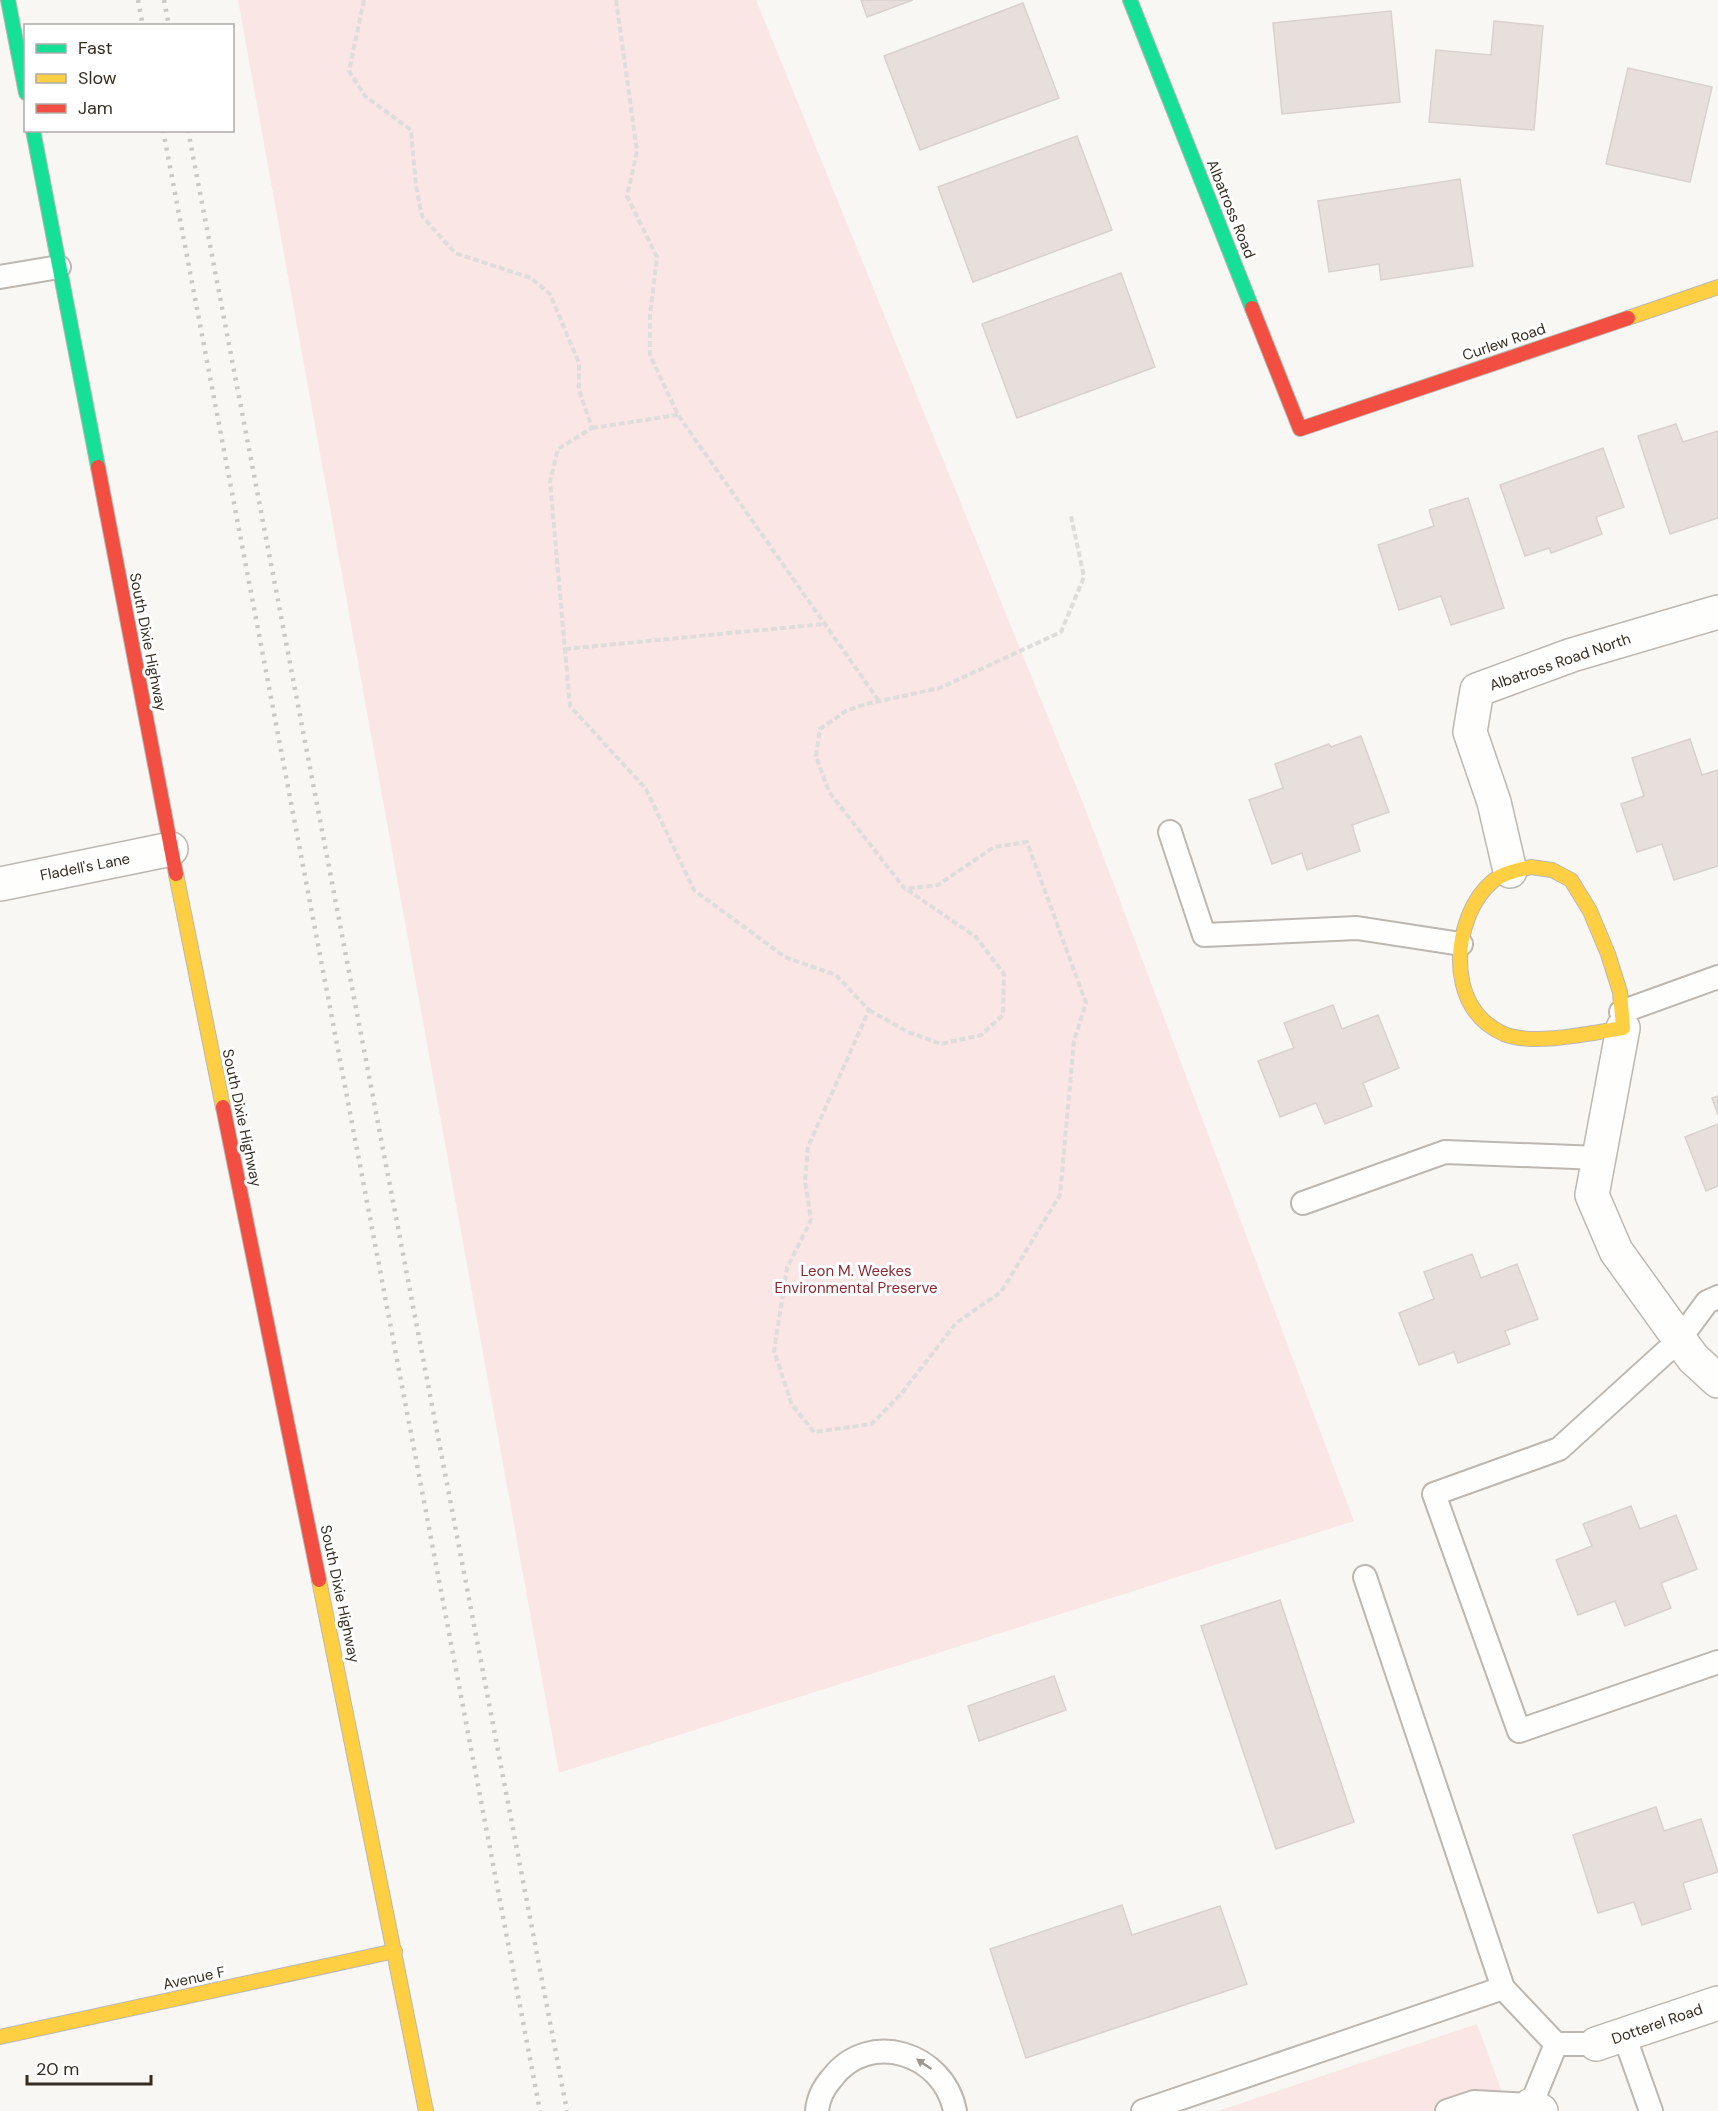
<svg xmlns="http://www.w3.org/2000/svg" width="1718" height="2111" viewBox="0 0 1718 2111" font-family="'DM Sans',sans-serif">
<style>
.green{fill:#fae6e5}
.building{fill:#e7dfdb;stroke:#d9d1cd;stroke-width:1.5}
.lines{fill:none;stroke-linecap:round;stroke-linejoin:round}
.lane-casing{stroke:#bcb7b0;stroke-width:26}
.street-casing{stroke:#bcb7b0;stroke-width:36}
.fast-casing{stroke:#bcb7b0;stroke-width:16}
.slow-casing{stroke:#bcb7b0;stroke-width:16}
.jam-casing{stroke:#bcb7b0;stroke-width:16}
.path{stroke:#dedddb;stroke-width:4;stroke-dasharray:6 3;stroke-linecap:butt}
.lane{stroke:#fefefd;stroke-width:22}
.street{stroke:#fefefd;stroke-width:33}
.fast{stroke:#16e098;stroke-width:14}
.slow{stroke:#ffcf43;stroke-width:14}
.jam{stroke:#f24e42;stroke-width:14}
.rail{stroke:#cac9c8;stroke-width:4.5;stroke-dasharray:3 6;stroke-linecap:butt}
.oneway{fill:#9a9690}
.labels{text-anchor:middle;dominant-baseline:central;stroke-width:6;stroke-linejoin:round;paint-order:stroke}
.street-label{font-size:15px;fill:#362d22;stroke:#fff}
.park-label{font-size:15px;fill:#882933;stroke:#fff}
</style>
<rect width="100%" height="100%" fill="#f9f7f4"/>
<g class="green">
<path d="M238 0H756L1085 808 1354 1521 559 1773Z"/>
<path d="M1477 2024 1509 2111H1218Z"/>
</g>
<g class="building">
<path d="M861 0H913L867 17Z"/>
<path d="M1023 3 1059 98 920 150 884 56Z"/>
<path d="M1391 11 1400 102 1282 114 1273 23Z"/>
<path d="M1494 21 1543 26 1534 130 1429 122 1436 50 1491 55Z"/>
<path d="M1628 68 1712 87 1690 182 1606 164Z"/>
<path d="M1077 136 1112 230 973 282 938 187Z"/>
<path d="M1460 179 1473 266 1381 280 1379 264 1329 272 1318 201Z"/>
<path d="M1121 273 1155 367 1017 418 982 324Z"/>
<path d="M1676 424 1683 442 1718 431V518L1670 534 1638 436Z"/>
<path d="M1603 448 1624 507 1596 517 1602 534 1551 553 1549 548 1525 556 1500 485Z"/>
<path d="M1468 498 1504 608 1451 625 1441 596 1399 610 1378 545 1434 526 1429 510Z"/>
<path d="M1361 736 1389 812 1352 825 1360 851 1307 870 1302 853 1272 864 1249 800 1283 788 1275 764 1329 744 1331 747Z"/>
<path d="M1690 739 1702 775 1718 770V866L1674 880 1662 844 1637 852 1621 804 1644 796 1632 758Z"/>
<path d="M1333 1005 1342 1029 1378 1015 1399 1068 1363 1083 1372 1106 1325 1124 1316 1103 1280 1117 1258 1061 1294 1048 1284 1023Z"/>
<path d="M1718 1096V1115L1712 1098Z"/>
<path d="M1718 1124V1186L1706 1191 1685 1137Z"/>
<path d="M1472 1254 1481 1278 1517 1264 1538 1319 1505 1331 1510 1344 1458 1363 1454 1352 1419 1365 1399 1313 1434 1299 1424 1272Z"/>
<path d="M1631 1506 1640 1529 1676 1515 1697 1569 1661 1583 1671 1608 1625 1626 1615 1601 1578 1615 1556 1560 1592 1546 1583 1524Z"/>
<path d="M1280 1600 1354 1822 1276 1849 1201 1626Z"/>
<path d="M1054 1676 1066 1710 979 1741 968 1706Z"/>
<path d="M1656 1807 1664 1831 1701 1819 1718 1872 1683 1883 1691 1909 1642 1925 1634 1902 1598 1913 1573 1835Z"/>
<path d="M1122 1905 1132 1935 1220 1906 1247 1984 1026 2058 990 1949Z"/>
</g>
<g class="lines">
<g class="lane-casing">
<g id="lane">
<path d="M0 277 59 267"/>
<path d="M1170 832 1204 935 1357 928 1461 944"/>
<path d="M1621 1012 1718 977"/>
<path d="M1303 1203 1445 1152 1599 1158"/>
<path d="M1718 1297 1707 1302 1679 1340 1559 1449 1434 1494 1519 1731 1718 1662"/>
<path d="M1365 1577 1503 1988 1556 2044H1596"/>
<path d="M1624 2035 1651 2111"/>
<path d="M817 2111C818 2099 824 2087 832 2078 869 2029 944 2053 955 2111"/>
<path d="M1143 2111 1503 1988"/>
<path d="M1447 2111 1474 2102 1531 2105 1556 2044"/>
</g>
</g>
<g class="street-casing">
<g id="street">
<path d="M1510 871 1494 802 1470 732 1477 690 1572 655 1718 612"/>
<path d="M0 884 171 849"/>
<path d="M1623 1028 1592 1195 1616 1251 1693 1358 1718 1381"/>
<path d="M1596 2044 1718 2003"/>
<path d="M1531 2105 1541 2111"/>
</g>
</g>
<g class="fast-casing">
<g id="fast">
<path d="M8 0 26 93"/>
<path d="M1130 0 1252 308"/>
<path d="M33 130 98 467"/>
</g>
</g>
<g class="slow-casing">
<g id="slow">
<path d="M1628 318 1718 287"/>
<path d="M1531 867 1552 870 1571 880 1590 911 1608 954 1620 992 1623 1028C1592 1033 1533 1046 1504 1034 1457 1013 1452 958 1469 915 1474 903 1482 890 1493 881 1503 873 1518 870 1531 867Z"/>
<path d="M176 874 223 1107"/>
<path d="M319 1580 426 2111"/>
<path d="M0 2037 395 1951"/>
</g>
</g>
<g class="jam-casing">
<g id="jam">
<path d="M1252 308 1300 429 1628 318"/>
<path d="M98 467 176 874"/>
<path d="M223 1107 319 1580"/>
</g>
</g>
<g class="path">
<path d="M364 0 349 71 365 96 411 130 416 186 422 216 455 253 531 278 550 294 579 363V390L592 428 558 449 550 481 570 706 646 789 694 890 785 957 836 975 869 1010 808 1147 805 1180 811 1220 787 1268 774 1351 792 1405 814 1432 872 1424 901 1394 956 1323 1001 1292 1060 1195 1074 1041 1086 1003 1027 842 994 847 938 885 905 889 829 792 816 756 820 729 846 711 866 704 940 688 1061 632 1084 577 1071 516"/>
<path d="M616 0 637 151 627 196 657 257 650 315V355L678 415 879 701"/>
<path d="M592 428 678 415"/>
<path d="M565 649 824 624"/>
<path d="M869 1010 908 1032 941 1044 981 1035 1003 1015 1004 974 976 937 906 889"/>
</g>
<use href="#lane" class="lane"/>
<use href="#street" class="street"/>
<use href="#fast" class="fast"/>
<use href="#slow" class="slow"/>
<use href="#jam" class="jam"/>
<g class="rail">
<path d="M138 0 143 26"/>
<path d="M164 0 169 26"/>
<path d="M163 130 540 2111"/>
<path d="M188 130 567 2111"/>
</g>
</g>
<defs><path id="oneway-solid" d="M-6-.8H1V-3.2L6.5 0L1 3.2V.8H-6Z" transform="scale(1.5)"/></defs>
<use class="oneway" href="#oneway-solid" transform="translate(924 2064) rotate(-146)"/>
<g class="labels">
<g class="street-label">
<text transform="translate(1231 209) rotate(68)">Albatross Road</text>
<text transform="translate(1504 342) rotate(-19)">Curlew Road</text>
<text transform="translate(148 642) rotate(79)">South Dixie Highway</text>
<text transform="translate(1560 662) rotate(-19)">Albatross Road North</text>
<text transform="translate(85 867) rotate(-11)">Fladell's Lane</text>
<text transform="translate(242 1118) rotate(78)">South Dixie Highway</text>
<text transform="translate(340 1594) rotate(78)">South Dixie Highway</text>
<text transform="translate(194 1978) rotate(-12)">Avenue F</text>
<text transform="translate(1657 2024) rotate(-19)">Dotterel Road</text>
</g>
<g class="park-label">
<text x="856" y="1271">Leon M. Weekes<tspan x="856" dy="17">Environmental Preserve</tspan></text>
</g>
</g>
<rect x="24" y="24" width="210" height="108" fill="#ffffff" stroke="#afaba7" stroke-width="1.5"/>
<rect x="36" y="44" width="30" height="9" fill="#16e098" stroke="#afaba7" stroke-width="1.5"/>
<text x="78" y="54" font-size="18" fill="#362d22">Fast</text>
<rect x="36" y="74" width="30" height="9" fill="#ffcf43" stroke="#afaba7" stroke-width="1.5"/>
<text x="78" y="84" font-size="18" fill="#362d22">Slow</text>
<rect x="36" y="104" width="30" height="9" fill="#f24e42" stroke="#afaba7" stroke-width="1.5"/>
<text x="78" y="114" font-size="18" fill="#362d22">Jam</text>
<path d="M27 2075v9h124v-9" fill="none" stroke="#362d22" stroke-width="3"/>
<text x="36" y="2075" font-size="18" fill="#362d22" stroke="#ffffff" stroke-width="4.5" paint-order="stroke">20 m</text>
</svg>
